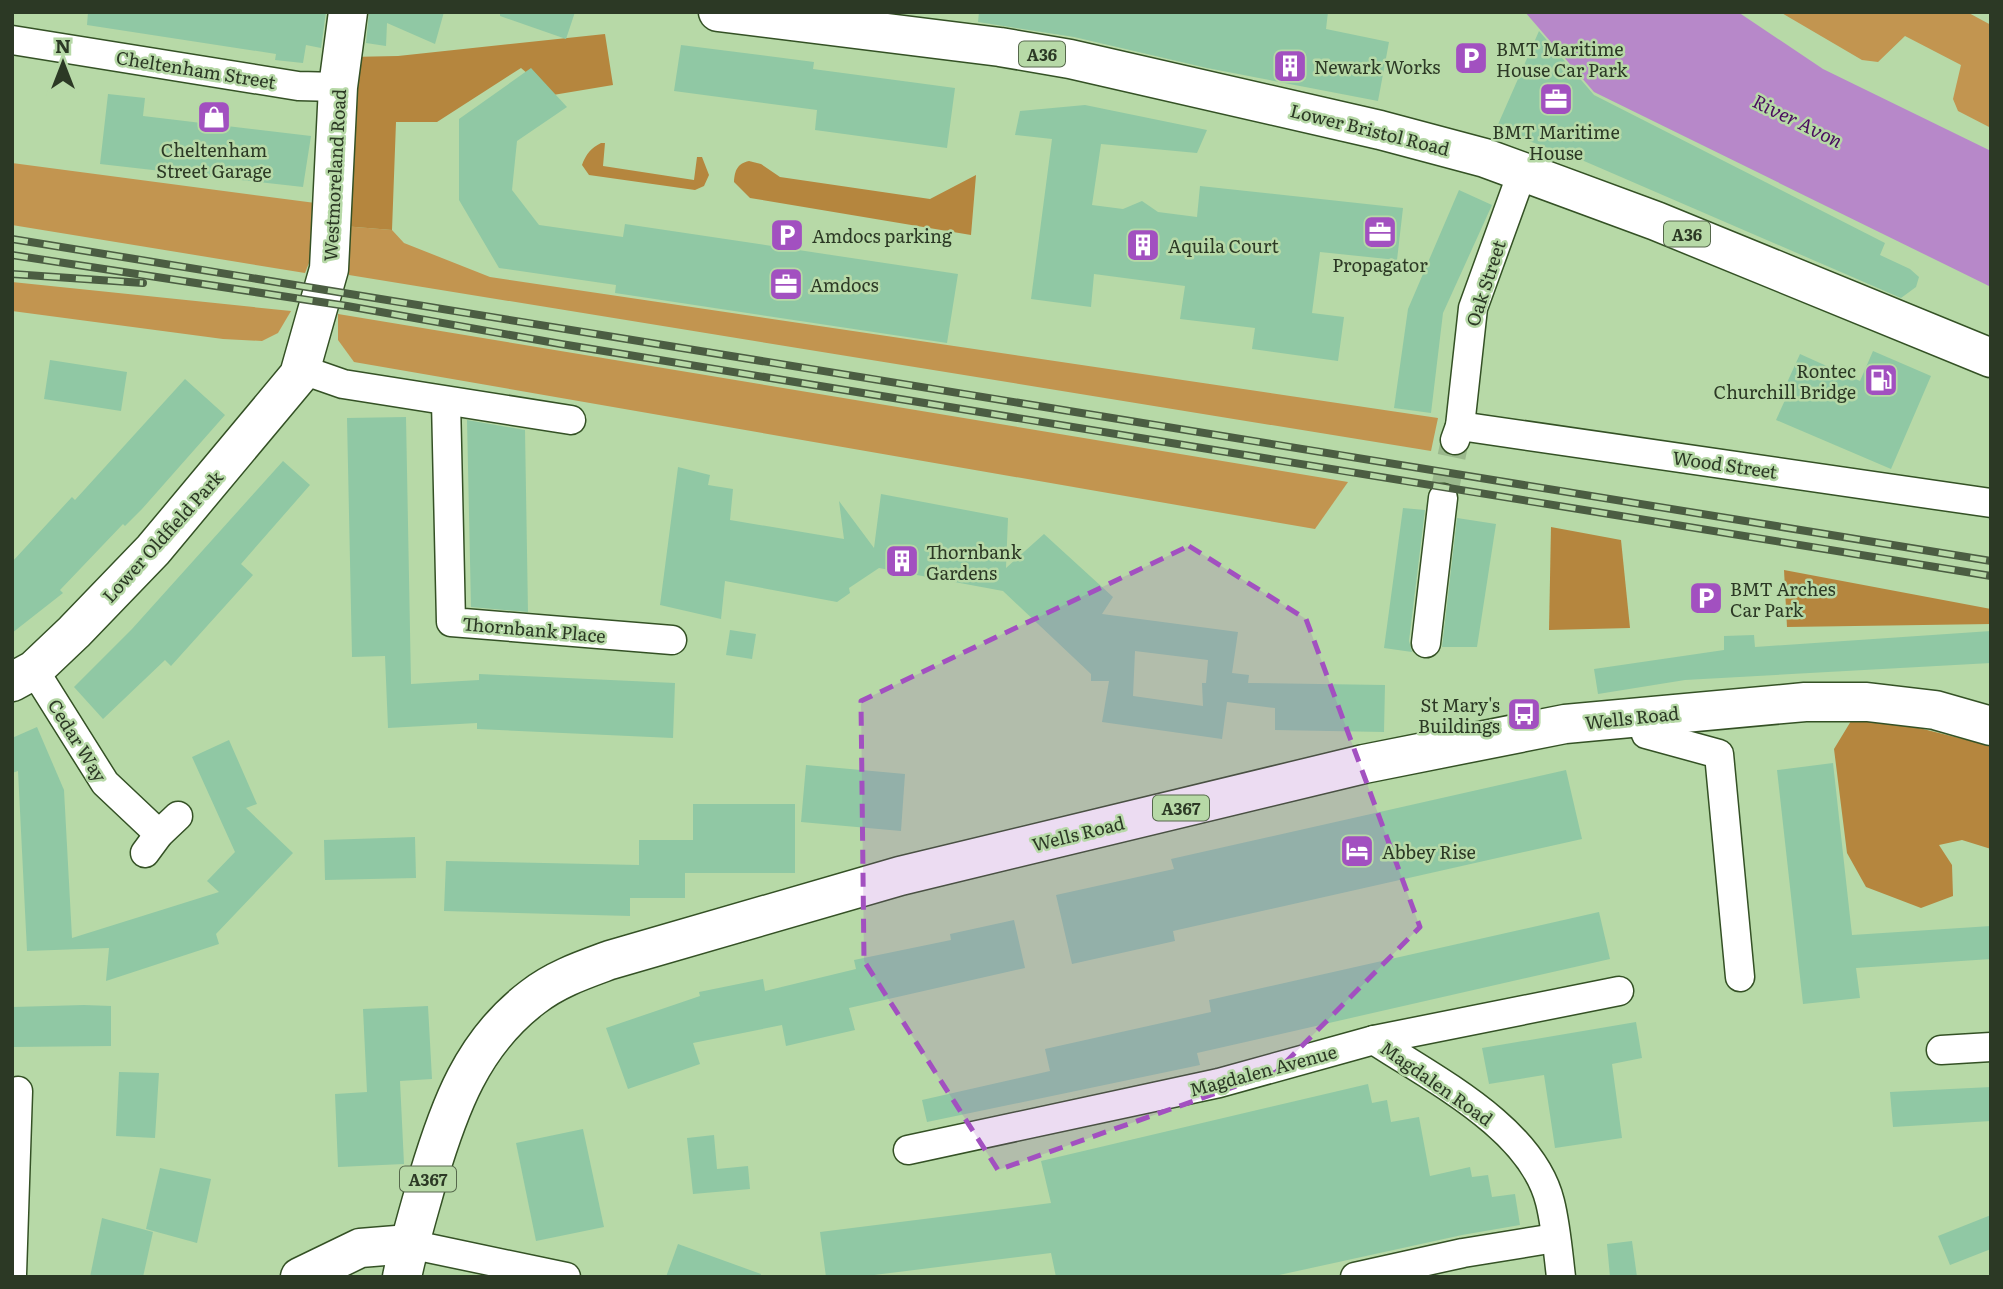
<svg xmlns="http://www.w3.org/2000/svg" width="2003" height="1289" viewBox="0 0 2003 1289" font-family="Literata,serif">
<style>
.green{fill:#c29550}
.forest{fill:#b5863e}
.water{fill:#b788c9}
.building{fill:#90c8a4;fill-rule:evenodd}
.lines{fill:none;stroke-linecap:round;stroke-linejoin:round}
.street-tunnel{stroke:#9bb98d;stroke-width:28;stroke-dasharray:28 14;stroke-linecap:butt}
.street-casing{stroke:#345125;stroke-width:31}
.secondary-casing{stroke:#345125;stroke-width:41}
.primary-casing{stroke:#345125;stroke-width:41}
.highway-casing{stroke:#345125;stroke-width:41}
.street{stroke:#fff;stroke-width:28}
.secondary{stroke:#fff;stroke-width:38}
.primary{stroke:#fff;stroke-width:38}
.highway{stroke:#fff;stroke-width:38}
.rail-casing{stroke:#4b5d42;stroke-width:8}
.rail{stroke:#b7d9a7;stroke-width:5;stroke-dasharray:16;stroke-linecap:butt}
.marked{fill:#a250c0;fill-opacity:0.2;stroke:#a250c0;stroke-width:5;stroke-dasharray:14 9;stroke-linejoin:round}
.labels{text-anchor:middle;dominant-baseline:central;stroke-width:5;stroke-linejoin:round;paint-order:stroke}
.shield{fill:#b7d9a7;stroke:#56694c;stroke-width:2}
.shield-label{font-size:16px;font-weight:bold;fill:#2c3925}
.poi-label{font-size:18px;fill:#2c3925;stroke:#b7d9a7;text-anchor:start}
.street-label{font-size:18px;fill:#2c3925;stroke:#b7d9a7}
.water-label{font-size:19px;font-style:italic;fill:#4a0d5e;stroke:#b7d9a7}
</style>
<rect width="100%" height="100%" fill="#b7d9a7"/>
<g class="green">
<path d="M1780 12H1967L1991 25V128L1958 111 1953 99 1961 65 1905 36 1878 62 1862 60Z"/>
<path d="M12 163 323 204 313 253 305 273 12 225Z"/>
<path d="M343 226 392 230 404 243 490 277 1438 418 1431 451 349 275Z"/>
<path d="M12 282 291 311 278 333 262 341 223 339 12 311Z"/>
<path d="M338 314 1348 482 1315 529 354 362 338 340Z"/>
</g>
<g class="forest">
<path d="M605 34 613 85 553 95 521 68 437 122H396L392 230 343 226 349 57 398 56Z"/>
<path d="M601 143H605L603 166 694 180 697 157H702L709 175 704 186 695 190 589 175 582 165C586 154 591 148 601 143Z"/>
<path d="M749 161 761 164 780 177 930 199 976 175 971 235 750 198 734 182C735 170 737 164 749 161Z"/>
<path d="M1551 527 1621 540 1630 628 1549 630Z"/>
<path d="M1784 570 1991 609V624L1787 627Z"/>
<path d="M1851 721 1899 723 1991 746V849L1962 840 1939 845 1952 865 1953 896 1921 908 1866 887 1847 853 1834 749Z"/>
</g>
<path class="water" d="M1525 12H1738L1823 69 1991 151V287L1594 92Z"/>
<g class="building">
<path d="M88 12H326L321 48 306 45 303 63 275 60 276 54 87 25Z"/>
<path d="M369 12H444L435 44 387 23 386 46 366 43Z"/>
<path d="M500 12H575L566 39 500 16Z"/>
<path d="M979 12H1328L1326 29 1389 42 1378 101 1207 68 1074 37 978 22Z"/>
<path d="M1539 31 1594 95 1885 243 1880 255 1910 269 1919 277 1916 287 1901 298 1584 161 1496 129Z"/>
<path d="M681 45 814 62 813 69 955 88 947 148 815 130 817 110 674 91Z"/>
<path d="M531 68 567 107 517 141 512 190 539 225 623 237 625 224 958 274 947 343 615 293 616 285 499 268 459 200V119Z"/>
<path d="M108 94 145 98 143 116 311 136 303 187 100 164Z"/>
<path d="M1085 105 1207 130 1197 153 1101 144 1092 205 1123 209 1142 201 1158 212 1197 217 1200 186 1403 208 1397 260 1320 252 1312 313 1344 317 1338 361 1252 349 1255 328 1180 319 1185 286 1094 274 1091 307 1031 299 1052 139 1015 135 1020 111Z"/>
<path d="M1459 190 1492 205 1443 313 1431 413 1394 408 1408 309Z"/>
<path d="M1873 351 1931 376 1891 469 1776 420 1790 389 1785 387 1800 354 1860 381Z"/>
<path d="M50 360 127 372 121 411 44 399Z"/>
<path d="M185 379 225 415 142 509 125 526 123 524 60 590 63 593 12 633V562L72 497 75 500Z"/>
<path d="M406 417 411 684 479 680V674L675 683 673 738 477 729V723L388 728 385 656 352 657 347 418Z"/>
<path d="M467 420 525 430 528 612 471 607Z"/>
<path d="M283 461 310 485 241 564 253 575 171 666 165 660 103 719 74 687 132 629Z"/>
<path d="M678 467 710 475 708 485 733 489 730 520 844 539 839 501 874 548 881 494 1008 518 1006 568 1044 534 1113 597 1102 614 1238 632 1232 673 1249 675 1248 683 1385 685 1384 732 1275 730V708L1227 702 1222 739 1102 722 1109 681H1091V674L1003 591 879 568 849 588 850 593 837 602 725 581 721 619 660 605ZM1135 651 1208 660 1206 683H1202L1203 706 1133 696Z"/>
<path d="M1403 508 1425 510 1409 641 1412 652 1384 648Z"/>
<path d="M1457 518 1496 524 1477 647H1442Z"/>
<path d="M730 630 756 634 752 659 726 655Z"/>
<path d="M1991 631V663L1685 680 1598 694 1594 669 1724 650V636L1754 635 1755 647Z"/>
<path d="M37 727 64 790 72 938 219 892 207 881 235 852 192 757 229 740 257 804 246 808 293 853 216 934 219 944 106 981 109 948 27 951 18 771 12 773V738Z"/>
<path d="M1833 763 1852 935 1991 926V959L1856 968 1860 998 1803 1004 1777 770Z"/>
<path d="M806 765 905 774 901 831 801 822Z"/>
<path d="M1566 770 1582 839 1173 931 1175 941 1072 964 1056 895 1174 869 1171 859Z"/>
<path d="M693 804H795V873H685V898H630V916L444 911 446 861 639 865V840H693Z"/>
<path d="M415 837 416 878 325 880 324 840Z"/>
<path d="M1599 912 1610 959 1197 1053 1200 1065 927 1122 922 1100 1050 1071 1045 1049 1211 1012 1209 1000Z"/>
<path d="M1014 920 1025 968 849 1008 855 1030 786 1046 782 1025 693 1043 700 1064 628 1089 606 1028 700 996 699 992 763 979 765 991 856 969 854 960 951 940 950 934Z"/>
<path d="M84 1005 111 1006V1046L12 1047V1007Z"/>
<path d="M428 1006 432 1079 400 1081 404 1164 338 1167 335 1094 367 1092 363 1009Z"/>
<path d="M1636 1022 1642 1058 1612 1064 1622 1138 1555 1148 1544 1075 1489 1084 1482 1048Z"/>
<path d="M119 1072 159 1073 155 1138 116 1136Z"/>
<path d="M1368 1084 1372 1103 1387 1100 1391 1122 1419 1117 1430 1176 1470 1167 1472 1177 1488 1175 1492 1197 1515 1194 1520 1225 1462 1235 1270 1277H1056L1051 1253 858 1277H826L820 1232 1051 1203 1041 1161Z"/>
<path d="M1991 1087V1121L1893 1127 1890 1092Z"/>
<path d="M583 1129 604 1227 536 1241 516 1143Z"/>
<path d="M714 1135 717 1169 748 1166 750 1189 693 1194 687 1138Z"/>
<path d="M160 1168 211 1179 197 1243 146 1229Z"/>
<path d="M1991 1215V1249L1950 1265 1938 1236Z"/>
<path d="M102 1218 153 1232 143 1277H90Z"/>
<path d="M1632 1241 1637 1277H1610L1607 1244Z"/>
<path d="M678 1244 761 1274 760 1277H666Z"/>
</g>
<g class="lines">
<path class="street-tunnel" d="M1443 498 1455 440"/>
<g class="street-casing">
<g id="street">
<path d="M12 40 298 86 338 87"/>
<path d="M300 369 343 384 571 420"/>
<path d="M446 401 451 622 672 640"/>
<path d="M1460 426 1991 503"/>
<path d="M1455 440 1460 426 1473 308 1523 170"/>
<path d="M1426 643 1443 498"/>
<path d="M34 670 105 783 159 834"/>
<path d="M1640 716 1646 734 1719 754 1740 977"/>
<path d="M145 853 159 834 178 816"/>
<path d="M1374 1040C1433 1079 1532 1128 1550 1202 1556 1226 1558 1252 1561 1277"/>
<path d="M1941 1050 1991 1047"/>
<path d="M908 1150 1219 1083 1374 1040 1619 991"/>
<path d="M409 1244 566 1277"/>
<path d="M12 1274 18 1091"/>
<path d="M1355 1277 1463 1253 1555 1238"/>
</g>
</g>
<g class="secondary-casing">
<g id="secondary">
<path d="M12 682 34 670 74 632 153 550 299 375 329 269 338 87 348 12"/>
<path d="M300 1277 360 1248 409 1244"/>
</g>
</g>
<g class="primary-casing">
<path id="primary" d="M402 1277C409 1243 419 1211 428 1178 449 1108 472 1043 533 997 556 979 583 970 610 960L900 876 1364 764 1565 724 1805 702H1867L1935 710 1991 726"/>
</g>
<g class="highway-casing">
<path id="highway" d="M718 12 1000 47 1070 59 1380 130 1485 158 1656 221 1991 358"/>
</g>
<use href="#street" class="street"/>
<use href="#secondary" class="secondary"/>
<use href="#primary" class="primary"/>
<use href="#highway" class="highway"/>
<g class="rail-casing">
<g id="rail">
<path d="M12 239 1991 561"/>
<path d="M12 255 347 306 561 344 1991 576"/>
<path d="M12 274 143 283"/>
</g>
</g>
<use href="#rail" class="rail"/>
</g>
<path class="marked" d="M1189 546 1306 619 1420 927 1276 1072 998 1170 864 961 861 701Z"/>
<defs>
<g id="parking-square" transform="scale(1.75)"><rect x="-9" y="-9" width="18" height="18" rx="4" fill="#a250c0" stroke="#b7d9a7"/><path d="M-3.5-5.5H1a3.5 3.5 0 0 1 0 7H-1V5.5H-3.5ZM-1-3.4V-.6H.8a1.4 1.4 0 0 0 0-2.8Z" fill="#fff"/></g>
<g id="building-square" transform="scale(1.75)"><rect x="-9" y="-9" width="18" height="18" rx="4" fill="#a250c0" stroke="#b7d9a7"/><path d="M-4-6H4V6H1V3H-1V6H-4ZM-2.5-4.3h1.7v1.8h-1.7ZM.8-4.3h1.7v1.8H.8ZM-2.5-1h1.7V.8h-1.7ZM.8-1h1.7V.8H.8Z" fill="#fff"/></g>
<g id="office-square" transform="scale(1.75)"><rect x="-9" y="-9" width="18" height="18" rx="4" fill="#a250c0" stroke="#b7d9a7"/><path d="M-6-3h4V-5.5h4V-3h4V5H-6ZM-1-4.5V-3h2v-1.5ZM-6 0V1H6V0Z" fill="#fff"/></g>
<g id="shop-square" transform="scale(1.75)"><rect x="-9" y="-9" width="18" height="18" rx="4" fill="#a250c0" stroke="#b7d9a7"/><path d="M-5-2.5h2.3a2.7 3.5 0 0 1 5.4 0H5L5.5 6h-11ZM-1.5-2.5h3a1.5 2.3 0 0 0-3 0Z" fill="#fff"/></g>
<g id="fuel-square" transform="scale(1.75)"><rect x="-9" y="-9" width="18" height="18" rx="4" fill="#a250c0" stroke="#b7d9a7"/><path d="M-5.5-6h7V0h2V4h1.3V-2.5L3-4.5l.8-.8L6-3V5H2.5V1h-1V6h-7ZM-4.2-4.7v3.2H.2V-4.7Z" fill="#fff"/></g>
<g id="bus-square" transform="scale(1.75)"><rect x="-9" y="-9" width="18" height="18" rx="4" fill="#a250c0" stroke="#b7d9a7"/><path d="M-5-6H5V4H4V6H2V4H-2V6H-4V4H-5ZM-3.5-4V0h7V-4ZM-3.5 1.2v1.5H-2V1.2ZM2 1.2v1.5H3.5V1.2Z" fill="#fff"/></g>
<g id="hotel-square" transform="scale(1.75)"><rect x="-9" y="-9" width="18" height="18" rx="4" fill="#a250c0" stroke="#b7d9a7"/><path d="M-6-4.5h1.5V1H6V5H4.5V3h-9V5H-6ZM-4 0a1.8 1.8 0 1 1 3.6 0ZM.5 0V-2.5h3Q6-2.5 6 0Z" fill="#fff"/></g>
</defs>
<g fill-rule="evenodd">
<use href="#parking-square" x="1471" y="58"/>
<use href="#building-square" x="1290" y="66"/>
<use href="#office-square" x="1556" y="99"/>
<use href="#shop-square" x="214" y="117"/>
<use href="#office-square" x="1380" y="232"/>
<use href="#parking-square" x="787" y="235"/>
<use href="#building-square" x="1143" y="245"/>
<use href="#office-square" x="786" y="284"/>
<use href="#fuel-square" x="1881" y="380"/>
<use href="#building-square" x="902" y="561"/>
<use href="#parking-square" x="1706" y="598"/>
<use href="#bus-square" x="1524" y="714"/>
<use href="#hotel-square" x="1357" y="851"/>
</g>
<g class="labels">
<g class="shield">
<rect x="1019" y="41.5" width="46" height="25" rx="5"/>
<rect x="1664" y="221.5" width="46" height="25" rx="5"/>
<rect x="1153" y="795.5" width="56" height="25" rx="5"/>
<rect x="400" y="1166.5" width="56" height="25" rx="5"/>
</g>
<g class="shield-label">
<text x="1042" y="54">A36</text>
<text x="1687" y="234">A36</text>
<text x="1181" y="808">A367</text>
<text x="428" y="1179">A367</text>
</g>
<g class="poi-label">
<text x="1496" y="48">BMT Maritime<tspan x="1496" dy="21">House Car Park</tspan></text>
<text x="1314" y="66">Newark Works</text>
<text x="1556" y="131" text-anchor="middle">BMT Maritime<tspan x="1556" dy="21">House</tspan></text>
<text x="214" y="149" text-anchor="middle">Cheltenham<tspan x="214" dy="21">Street Garage</tspan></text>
<text x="812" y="235">Amdocs parking</text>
<text x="1168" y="245">Aquila Court</text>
<text x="1380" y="264" text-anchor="middle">Propagator</text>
<text x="810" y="284">Amdocs</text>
<text x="1856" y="370" text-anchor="end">Rontec<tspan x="1856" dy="21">Churchill Bridge</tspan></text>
<text x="926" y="551">Thornbank<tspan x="926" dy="21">Gardens</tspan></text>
<text x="1730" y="588">BMT Arches<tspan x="1730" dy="21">Car Park</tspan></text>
<text x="1500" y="704" text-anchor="end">St Mary's<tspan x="1500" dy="21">Buildings</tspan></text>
<text x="1382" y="851">Abbey Rise</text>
</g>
<g class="street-label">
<text transform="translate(196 69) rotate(9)">Cheltenham Street</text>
<text transform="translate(1370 129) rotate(14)">Lower Bristol Road</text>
<text transform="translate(334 175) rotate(-87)">Westmoreland Road</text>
<text transform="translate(1485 283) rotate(-72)">Oak Street</text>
<text transform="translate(1725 464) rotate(8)">Wood Street</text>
<text transform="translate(162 536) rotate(-48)">Lower Oldfield Park</text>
<text transform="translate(534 629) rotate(5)">Thornbank Place</text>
<text transform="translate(1632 717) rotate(-6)">Wells Road</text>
<text transform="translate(78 740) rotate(58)">Cedar Way</text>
<text transform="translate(1078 833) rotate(-14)">Wells Road</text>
<text transform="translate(1263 1070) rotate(-15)">Magdalen Avenue</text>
<text transform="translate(1437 1083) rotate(35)">Magdalen Road</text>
</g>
<g class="water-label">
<text transform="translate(1798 120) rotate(26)">River Avon</text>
</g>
</g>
<rect width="2003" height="1289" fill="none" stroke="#2c3925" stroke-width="28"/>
<g transform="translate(63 63)" stroke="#b7d9a7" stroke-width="5" paint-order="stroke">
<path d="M0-5L12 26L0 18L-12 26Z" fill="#2c3925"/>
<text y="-10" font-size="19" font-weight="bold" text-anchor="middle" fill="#2c3925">N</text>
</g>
</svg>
